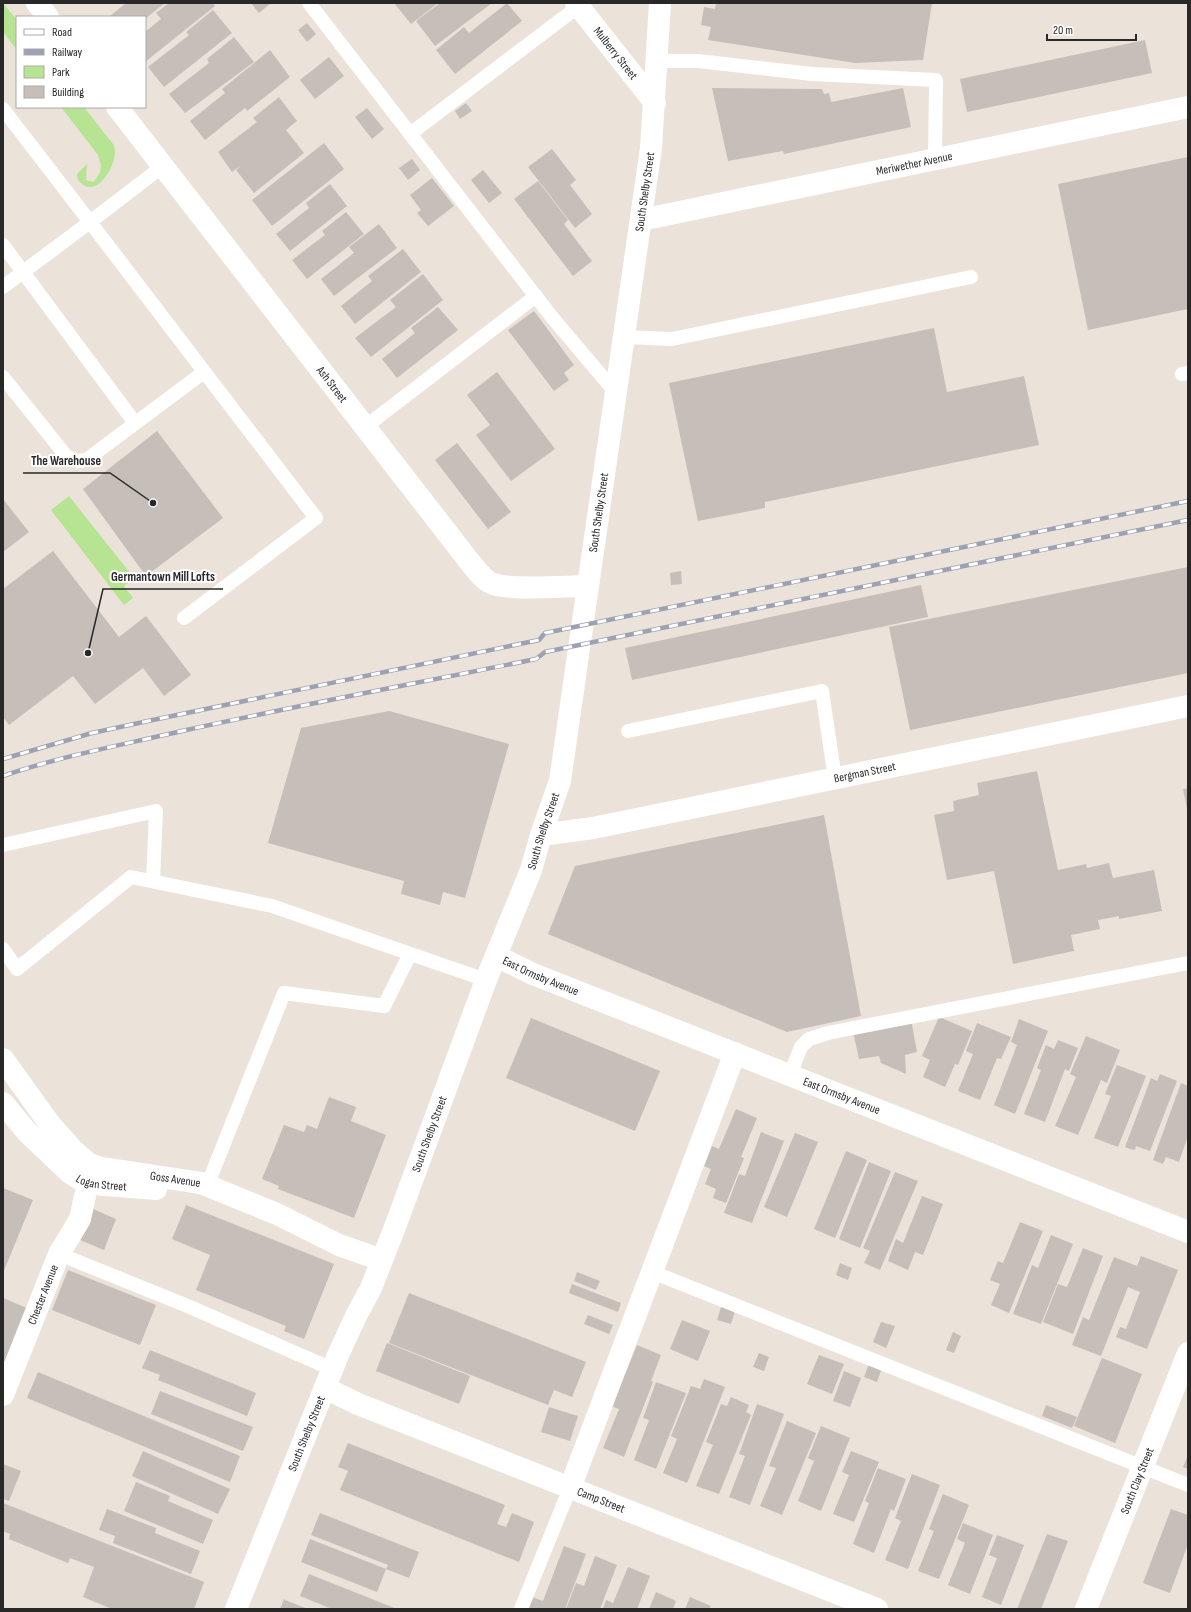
<svg xmlns="http://www.w3.org/2000/svg" width="1191" height="1612" viewBox="0 0 1191 1612" font-family="'Sofia Sans Condensed',sans-serif">
<style>
.green{fill:#b6e493}
.building{fill:#c6bfb9}
.lines{fill:none;stroke-linecap:round;stroke-linejoin:round}
.lane{stroke:#fff;stroke-width:14}
.street{stroke:#fff;stroke-width:22}
.secondary{stroke:#fff;stroke-width:22}
.rail-casing{stroke:#9ca1b3;stroke-width:4.5}
.rail{stroke:#fff;stroke-width:3;stroke-dasharray:9;stroke-linecap:butt}
.labels{text-anchor:middle;dominant-baseline:central;stroke-width:4;stroke-linejoin:round;paint-order:stroke}
.street-label{font-size:12px;fill:#282828;stroke:#fff}
.leader{fill:none;stroke:#282828;stroke-width:1.5}
.callout-dot{fill:#282828;stroke:#fff;stroke-width:1.5}
.callout-label{font-size:13px;text-anchor:middle;font-weight:bold;fill:#282828;stroke:#fff;stroke-width:4;stroke-linejoin:round;paint-order:stroke}
</style>
<rect width="100%" height="100%" fill="#ebe2d9"/>
<g class="green">
<path d="M3 3 17 20V50L3 32Z"/>
<path d="M61 107H84C91 116 98 125 105 134 108 138 112 142 114 146 120 159 99 198 82 184 78 181 77 178 77 174L87 164 86 180 93 182 96 179 100 172 101 166 98 155Z"/>
<path d="M69 496 134 578 124 586 133 598 124 605 51 510Z"/>
</g>
<g class="building">
<path d="M126 3H165L145 19V17L110 16Z"/>
<path d="M169 3H213L215 6 145 62V32L161 19 156 13Z"/>
<path d="M251 3H271L259 13Z"/>
<path d="M394 3H438L411 24Z"/>
<path d="M440 3H492L435 46 416 21Z"/>
<path d="M507 3 522 21 455 74 436 50 464 27 469 33Z"/>
<path d="M716 3H932L923 60 855 63 708 40 711 27 701 25 704 7 715 9Z"/>
<path d="M213 10 232 33 164 87 148 67 189 35 186 32Z"/>
<path d="M307 23 316 34 307 42 298 30Z"/>
<path d="M234 37 254 62 185 113 169 94 209 63 207 59Z"/>
<path d="M1145 40 1152 73 967 112 960 79Z"/>
<path d="M270 50 290 77 247 111 245 108 205 140 190 121 225 93 222 89Z"/>
<path d="M329 57 344 76 315 99 300 80Z"/>
<path d="M712 88 822 89 824 94 829 93 831 102 903 88 911 127 784 154 783 151 728 161Z"/>
<path d="M279 97 297 121 286 130 304 153 254 193 236 170 241 165 232 172 218 152 257 122 253 118Z"/>
<path d="M466 103 472 111 460 119 455 111Z"/>
<path d="M367 108 384 129 372 139 355 117Z"/>
<path d="M324 143 344 169 272 226 252 200Z"/>
<path d="M552 149 576 180 570 185 592 214 575 228 528 167Z"/>
<path d="M1188 157V309L1088 330 1058 184Z"/>
<path d="M412 159 420 170 408 180 399 168Z"/>
<path d="M483 170 502 193 489 203 471 180Z"/>
<path d="M432 178 454 206 428 226 417 213 421 210 410 195Z"/>
<path d="M538 181 568 220 564 224 592 261 573 276 514 199Z"/>
<path d="M330 184 347 206 290 251 276 234 309 208 306 203Z"/>
<path d="M346 212 364 234 307 279 292 260 325 235 322 231Z"/>
<path d="M379 224 397 248 334 296 321 279 354 253 349 247Z"/>
<path d="M403 249 421 272 355 324 341 306 372 281 368 276Z"/>
<path d="M423 274 443 300 371 357 355 338 396 307 390 300Z"/>
<path d="M438 307 458 330 397 378 382 359 415 333 411 328Z"/>
<path d="M534 311 574 365 564 373 569 380 554 391 508 330Z"/>
<path d="M934 328 947 392 1024 376 1039 445 765 502V508L698 521 669 383Z"/>
<path d="M497 372 555 449 511 481 476 435 490 425 467 395Z"/>
<path d="M157 431 223 518 146 576 83 489Z"/>
<path d="M457 443 511 512 488 529 435 460Z"/>
<path d="M3 499 29 532 3 552Z"/>
<path d="M53 551 119 637 146 616 191 675 164 696 143 668 95 704 73 676 9 725 3 717V589Z"/>
<path d="M1188 567V673L910 730 889 627Z"/>
<path d="M681 571 682 584 671 585 670 573Z"/>
<path d="M921 585 928 617 632 680 625 648Z"/>
<path d="M389 711 509 744 465 898 443 892 440 905 401 894 404 881 268 843 301 728Z"/>
<path d="M1037 771 1058 870 1086 864 1087 868 1109 863 1113 878 1154 870 1162 911 1119 919V916L1098 920 1100 929 1071 935 1074 951 1013 964 994 871 947 880 934 815 954 811 953 801 979 795 977 783Z"/>
<path d="M1188 788V808L1187 809 1183 789Z"/>
<path d="M824 815 861 1016 787 1032 548 934 575 866Z"/>
<path d="M939 1017 972 1031 958 1065 955 1064 945 1087 923 1077 930 1060 922 1056Z"/>
<path d="M531 1018 660 1071 635 1131 506 1078Z"/>
<path d="M911 1019 917 1052 905 1055 906 1074 881 1063 879 1056 859 1059 853 1032Z"/>
<path d="M1019 1019 1048 1031 1015 1114 994 1105 1017 1045 1011 1042Z"/>
<path d="M977 1023 1011 1037 1001 1059 997 1058 980 1100 958 1091 973 1054 966 1051Z"/>
<path d="M1086 1036 1120 1050 1107 1083 1101 1080 1078 1135 1055 1126 1076 1077 1070 1074Z"/>
<path d="M1058 1040 1078 1048 1069 1071 1065 1069 1045 1122 1024 1114 1041 1070 1037 1068 1046 1045 1054 1049Z"/>
<path d="M1117 1065 1146 1076 1118 1147 1094 1138 1111 1096 1105 1094Z"/>
<path d="M1160 1074 1177 1081 1150 1151 1136 1146 1135 1150 1130 1149 1125 1147 1151 1078 1157 1081Z"/>
<path d="M1181 1083 1188 1086V1136L1179 1162 1166 1157 1163 1164 1153 1160Z"/>
<path d="M329 1097 356 1107 351 1121 386 1135 354 1218 278 1189 279 1186 262 1179 284 1125 304 1132 307 1125 317 1129Z"/>
<path d="M736 1109 757 1118 741 1157 744 1158 726 1203 713 1198 716 1189 705 1184 711 1169 704 1166 712 1146 719 1149Z"/>
<path d="M761 1132 784 1141 752 1223 724 1213 739 1174 745 1176Z"/>
<path d="M795 1133 818 1142 787 1217 764 1207Z"/>
<path d="M846 1151 867 1160 835 1238 814 1229Z"/>
<path d="M869 1162 891 1171 860 1248 839 1239Z"/>
<path d="M895 1172 918 1181 880 1270 864 1263 870 1251 863 1248Z"/>
<path d="M3 1188 33 1200 3 1273Z"/>
<path d="M922 1196 943 1204 923 1255 915 1252 908 1270 888 1261 896 1239 903 1243Z"/>
<path d="M186 1205 334 1264 304 1339 284 1331 286 1326 196 1290 210 1255 172 1239Z"/>
<path d="M93 1209 116 1219 104 1250 80 1240Z"/>
<path d="M1020 1222 1043 1231 1009 1313 991 1305 1000 1284 990 1280 998 1261 1003 1263Z"/>
<path d="M1051 1235 1073 1244 1041 1324 1013 1314 1032 1265 1038 1268Z"/>
<path d="M1083 1248 1103 1256 1073 1334 1043 1322 1058 1284 1067 1287Z"/>
<path d="M1141 1256 1178 1270 1147 1349 1116 1337 1120 1327 1126 1329 1140 1292 1128 1287 1101 1356 1072 1345 1083 1317 1089 1320 1114 1257 1137 1266Z"/>
<path d="M840 1263 852 1268 848 1280 836 1275Z"/>
<path d="M68 1270 156 1305 140 1345 52 1310Z"/>
<path d="M577 1272 600 1281 596 1290 574 1281Z"/>
<path d="M572 1284 621 1303 618 1312 569 1293Z"/>
<path d="M409 1293 586 1362 572 1397 554 1390 548 1405 389 1343Z"/>
<path d="M3 1298 27 1308 5 1361 3 1360Z"/>
<path d="M721 1307 735 1311 731 1324 717 1320Z"/>
<path d="M588 1315 613 1325 609 1334 584 1324Z"/>
<path d="M682 1320 710 1331 698 1361 670 1349Z"/>
<path d="M881 1322 895 1326 886 1348 873 1342Z"/>
<path d="M953 1332 961 1336 954 1353 946 1350Z"/>
<path d="M387 1343 470 1376 459 1404 376 1371Z"/>
<path d="M637 1345 661 1355 651 1381 653 1382 624 1457 603 1448 619 1409 608 1405 622 1370 626 1372Z"/>
<path d="M150 1350 256 1393 247 1416 158 1380 160 1375 142 1368Z"/>
<path d="M759 1353 769 1357 764 1371 753 1367Z"/>
<path d="M819 1355 844 1364 832 1394 807 1384Z"/>
<path d="M1102 1358 1142 1374 1115 1443 1074 1426Z"/>
<path d="M869 1364 882 1368 877 1382 864 1377Z"/>
<path d="M844 1371 861 1378 850 1407 833 1401Z"/>
<path d="M38 1372 240 1456 230 1482 27 1398Z"/>
<path d="M704 1379 725 1387 687 1483 663 1473 677 1439 671 1436 691 1386 700 1389Z"/>
<path d="M656 1382 686 1393 656 1469 634 1460 649 1420 643 1418Z"/>
<path d="M160 1391 253 1427 243 1451 151 1414Z"/>
<path d="M731 1397 749 1405 746 1412 751 1415 719 1494 696 1486 713 1445 706 1442 721 1404 727 1406Z"/>
<path d="M757 1404 784 1414 750 1505 729 1497 745 1456 739 1454Z"/>
<path d="M1046 1405 1077 1417 1072 1428 1042 1416Z"/>
<path d="M549 1407 578 1416 570 1441 541 1432Z"/>
<path d="M787 1421 816 1433 782 1515 760 1506 776 1468 769 1466Z"/>
<path d="M821 1426 850 1438 821 1511 798 1501 814 1461 808 1458Z"/>
<path d="M348 1443 505 1505 497 1524 506 1527 512 1513 534 1522 519 1562 340 1490 348 1471 338 1467Z"/>
<path d="M143 1451 230 1489 218 1514 132 1476Z"/>
<path d="M851 1451 879 1462 854 1522 833 1514 849 1475 842 1472Z"/>
<path d="M1188 1455V1469L1183 1467Z"/>
<path d="M3 1464 21 1471 9 1501 3 1499Z"/>
<path d="M878 1468 906 1479 894 1511 891 1509 874 1553 853 1544 869 1503 865 1501Z"/>
<path d="M912 1474 940 1485 908 1569 885 1560 901 1521 895 1518Z"/>
<path d="M136 1482 170 1496 168 1501 213 1520 203 1544 124 1511Z"/>
<path d="M943 1494 969 1505 939 1579 918 1571 934 1531 929 1529Z"/>
<path d="M3 1503 204 1582 194 1609H112L83 1597 94 1567 70 1558 68 1563 9 1539 10 1534 3 1531Z"/>
<path d="M107 1509 156 1528 155 1533 200 1551 191 1574 113 1543 115 1536 99 1530Z"/>
<path d="M1171 1509 1188 1515V1544L1170 1593 1143 1583Z"/>
<path d="M320 1513 419 1552 409 1578 386 1569 388 1565 311 1535Z"/>
<path d="M963 1523 993 1535 970 1594 948 1585 965 1543 957 1539Z"/>
<path d="M1047 1534 1068 1541 1041 1609H1017Z"/>
<path d="M997 1535 1024 1545 1001 1605 982 1597 997 1558 989 1555Z"/>
<path d="M310 1539 386 1569 377 1592 301 1562Z"/>
<path d="M564 1546 586 1554 565 1609H527L532 1597 543 1601Z"/>
<path d="M595 1556 617 1565 600 1609H566L576 1583 584 1586Z"/>
<path d="M628 1567 650 1576 637 1609H603L606 1600 613 1603Z"/>
<path d="M309 1574 397 1609H332L300 1596Z"/>
<path d="M656 1592 676 1601 673 1609H649Z"/>
<path d="M690 1597 711 1606 709 1609H685Z"/>
<path d="M284 1599 285 1600 308 1609H280Z"/>
</g>
<g class="lines">
<g class="lane">
<path d="M309 3 551 316 616 393"/>
<path d="M657 61H698L812 74 936 80 935 159"/>
<path d="M3 109 90 222 3 287"/>
<path d="M410 134 579 6"/>
<path d="M163 166 90 222 316 518 184 618"/>
<path d="M3 245 135 423"/>
<path d="M624 337 672 339 971 277"/>
<path d="M1182 374 1188 373"/>
<path d="M3 377 67 457 78 461 86 460 204 372"/>
<path d="M365 427 536 296"/>
<path d="M628 731 822 691 835 779"/>
<path d="M3 845 156 811 153 881"/>
<path d="M3 949 17 969 131 877 272 906 486 980"/>
<path d="M790 1075 801 1047 809 1039 828 1033 1188 963"/>
<path d="M207 1186 284 993 384 1006 410 954"/>
<path d="M59 1254 190 1307 332 1369"/>
<path d="M652 1272 1188 1485"/>
<path d="M521 1609 570 1488"/>
</g>
<g class="street">
<path d="M37 3 48 17"/>
<path id="s1" d="M576 3 655 103"/>
<path id="s2" d="M117 107 469 561C475 568 482 579 491 583 508 591 565 586 587 586"/>
<path id="s3" d="M641 220 1188 107"/>
<path id="s4" d="M541 835 593 828 1188 706"/>
<path id="s5" d="M496 956 533 974 1188 1232"/>
<path id="s6" d="M325 1388 358 1404 877 1609"/>
<path id="s7" d="M3 1395 59 1254 80 1219 85 1196"/>
<path d="M570 1488 735 1053"/>
<path id="s8" d="M1086 1609 1188 1353"/>
</g>
<g class="secondary">
<path id="s9" d="M3 1059 49 1123 73 1150 89 1164 101 1168 201 1183 277 1214 339 1245 382 1260"/>
<path id="s10" d="M3 1103 27 1132 69 1172 81 1180 94 1184 156 1189"/>
<path id="s11" d="M236 1609 338 1355 356 1316 371 1288 395 1227 486 980 531 870 541 835 560 781 651 148 660 3"/>
</g>
<g class="rail-casing">
<g id="rail">
<path d="M3 759 92 733 148 721 539 640 545 633 1188 501"/>
<path d="M3 776C61 756 122 745 182 731 300 705 418 683 536 659L545 652 1188 520"/>
</g>
</g>
<use href="#rail" class="rail"/>
</g>
<g class="labels">
<g class="street-label">
<text stroke="none"><textPath href="#s1" startOffset="64">Mulberry Street</textPath></text>
<text stroke="none"><textPath href="#s3" startOffset="279">Meriwether Avenue</textPath></text>
<text stroke="none"><textPath href="#s11" startOffset="1485">South Shelby Street</textPath></text>
<text stroke="none"><textPath href="#s2" startOffset="351">Ash Street</textPath></text>
<text stroke="none"><textPath href="#s11" startOffset="1161">South Shelby Street</textPath></text>
<text stroke="none"><textPath href="#s4" startOffset="330">Bergman Street</textPath></text>
<text stroke="none"><textPath href="#s11" startOffset="837">South Shelby Street</textPath></text>
<text stroke="none"><textPath href="#s5" startOffset="49">East Ormsby Avenue</textPath></text>
<text stroke="none"><textPath href="#s5" startOffset="373">East Ormsby Avenue</textPath></text>
<text stroke="none"><textPath href="#s11" startOffset="513">South Shelby Street</textPath></text>
<text stroke="none"><textPath href="#s9" startOffset="224">Goss Avenue</textPath></text>
<text stroke="none"><textPath href="#s10" startOffset="131">Logan Street</textPath></text>
<text stroke="none"><textPath href="#s7" startOffset="108">Chester Avenue</textPath></text>
<text stroke="none"><textPath href="#s11" startOffset="189">South Shelby Street</textPath></text>
<text stroke="none"><textPath href="#s8" startOffset="138">South Clay Street</textPath></text>
<text stroke="none"><textPath href="#s6" startOffset="298">Camp Street</textPath></text>
</g>
</g>
<path class="leader" d="M153 503L110 473H23M88 653L103 589H223"/>
<g class="callout-dot">
<circle cx="153" cy="503" r="4"/>
<circle cx="88" cy="653" r="4"/>
</g>
<g class="callout-label">
<text x="66" y="465">The Warehouse</text>
<text x="163" y="581">Germantown Mill Lofts</text>
</g>
<rect width="1191" height="1612" fill="none" stroke="#282828" stroke-width="8"/>
<rect x="16" y="16" width="130" height="92" fill="#ffffff" stroke="#a9a9a9"/>
<rect x="24" y="29" width="20" height="6" fill="#ffffff" stroke="#a9a9a9"/>
<text x="52" y="36" font-size="12" fill="#282828">Road</text>
<rect x="24" y="49" width="20" height="6" fill="#9ca1b3" stroke="#a9a9a9"/>
<text x="52" y="56" font-size="12" fill="#282828">Railway</text>
<rect x="24" y="66" width="20" height="12" fill="#b6e493" stroke="#a9a9a9"/>
<text x="52" y="76" font-size="12" fill="#282828">Park</text>
<rect x="24" y="86" width="20" height="12" fill="#c6bfb9" stroke="#a9a9a9"/>
<text x="52" y="96" font-size="12" fill="#282828">Building</text>
<path d="M1047 34v6h89v-6" fill="none" stroke="#282828" stroke-width="2"/>
<text x="1053" y="34" font-size="12" fill="#282828" stroke="#ffffff" stroke-width="3" paint-order="stroke">20 m</text>
</svg>
